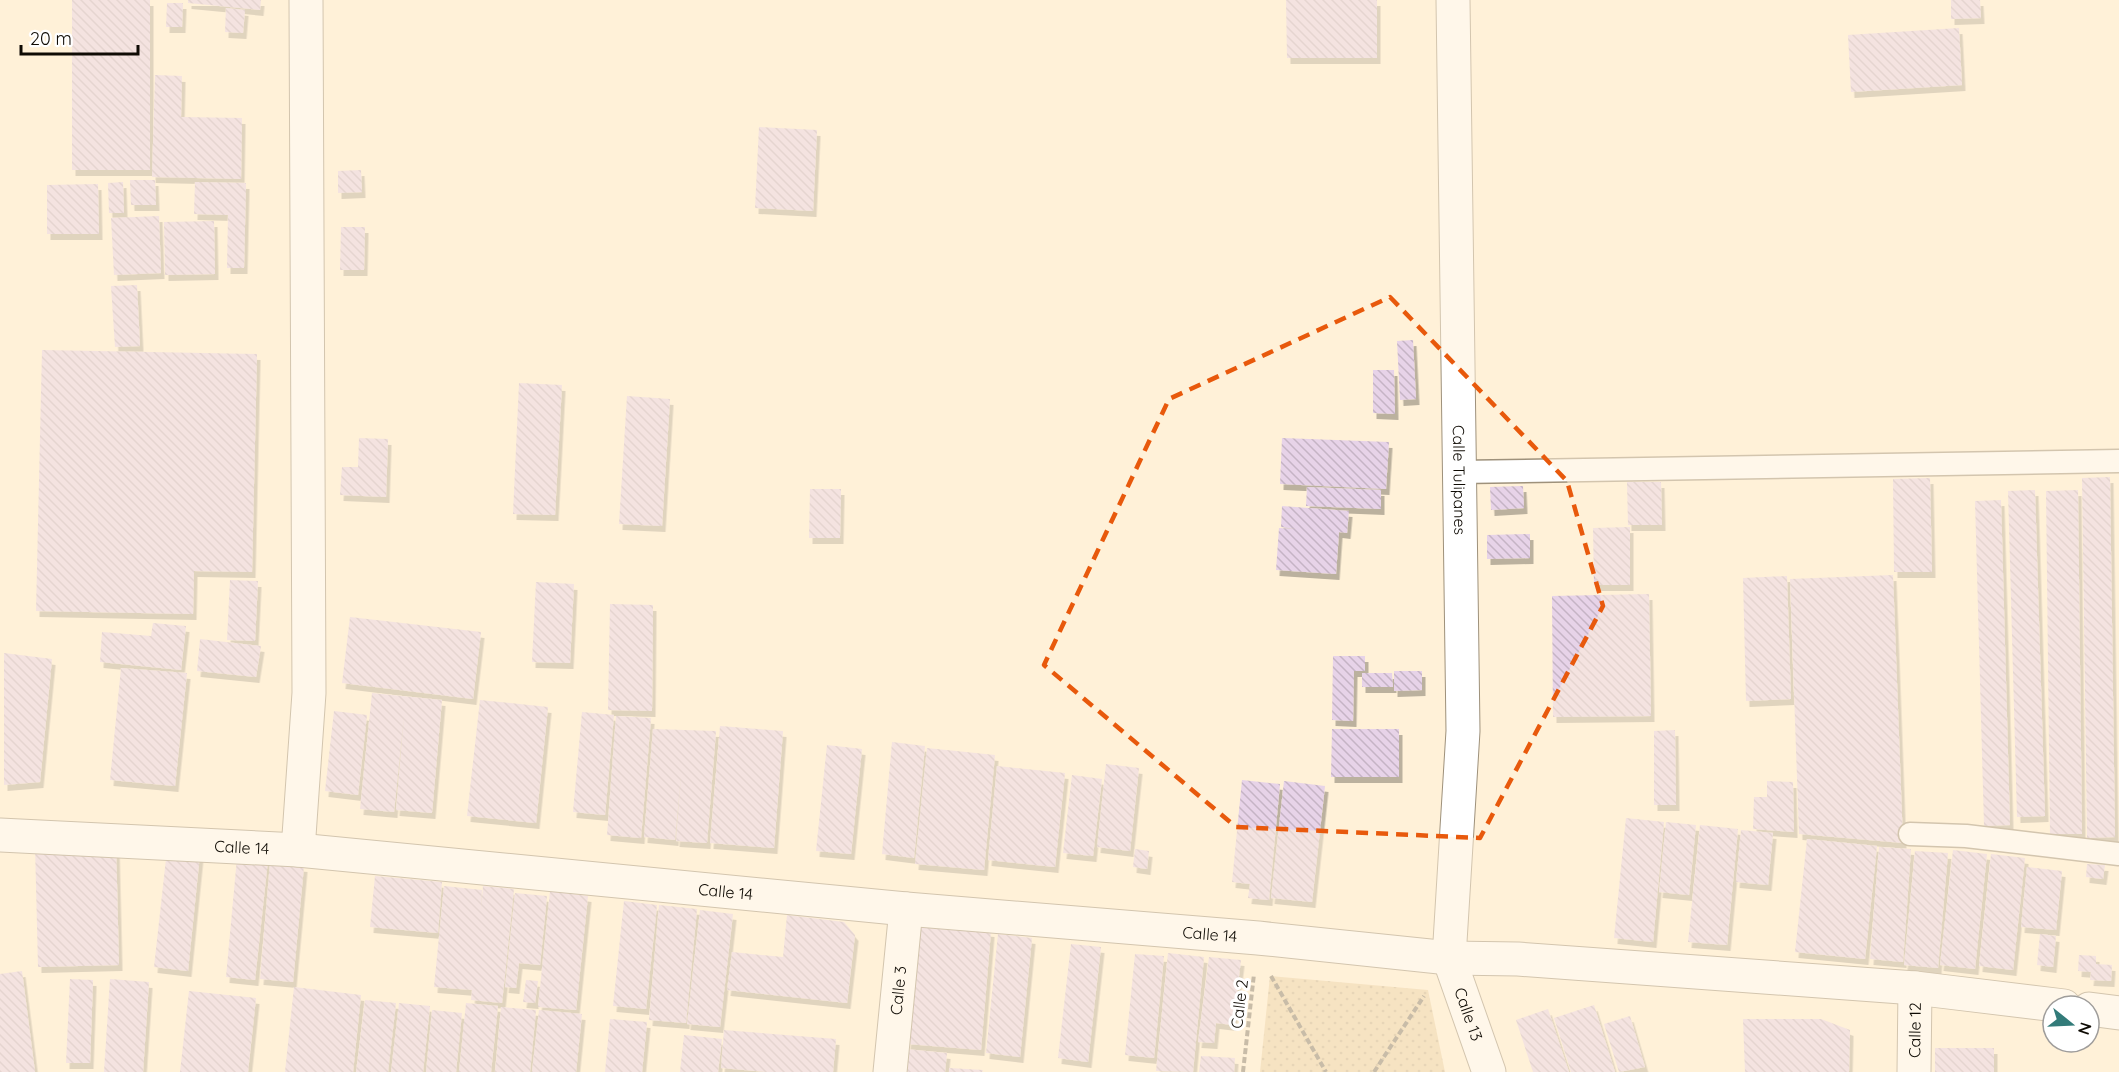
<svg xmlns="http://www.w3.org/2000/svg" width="2119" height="1072" viewBox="0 0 2119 1072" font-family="Quicksand,sans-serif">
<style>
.green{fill:url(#green-dots)}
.building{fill:url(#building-back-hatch);filter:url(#shadow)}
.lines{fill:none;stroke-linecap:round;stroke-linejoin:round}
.lane-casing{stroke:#9e917b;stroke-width:25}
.street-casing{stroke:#9e917b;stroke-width:35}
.path{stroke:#867d6d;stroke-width:4;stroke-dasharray:6 3;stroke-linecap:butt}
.lane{stroke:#fff;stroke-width:22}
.street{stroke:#fff;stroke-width:33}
.marked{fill:none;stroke:#e8590c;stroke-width:4.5;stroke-dasharray:12 8;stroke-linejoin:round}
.labels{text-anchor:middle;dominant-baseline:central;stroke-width:6;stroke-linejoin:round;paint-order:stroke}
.street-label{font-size:16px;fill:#0f0b04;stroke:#fff}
</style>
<defs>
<pattern id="green-dots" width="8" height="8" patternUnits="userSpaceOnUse" patternTransform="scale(1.5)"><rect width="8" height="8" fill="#ecd3a7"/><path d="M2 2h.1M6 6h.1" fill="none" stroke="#c9b48e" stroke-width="1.8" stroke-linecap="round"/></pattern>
<pattern id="building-back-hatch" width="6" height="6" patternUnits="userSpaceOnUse" patternTransform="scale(1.5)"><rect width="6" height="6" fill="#e7d3e8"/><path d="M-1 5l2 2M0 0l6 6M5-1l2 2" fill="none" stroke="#c5b4c5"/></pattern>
<filter id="shadow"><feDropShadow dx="3.5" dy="6" stdDeviation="0" flood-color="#0004"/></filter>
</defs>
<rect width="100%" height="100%" fill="#fff1d8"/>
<path class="green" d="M1270 976 1428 990 1445 1072H1260Z"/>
<g class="building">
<rect x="72" y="0" width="78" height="170"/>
<path d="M188 0H261L260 10 188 3Z"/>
<path d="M1286 0H1377V58H1287Z"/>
<path d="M1951 0H1980L1981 18 1951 19Z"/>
<path d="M167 3H183L182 27H166Z"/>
<path d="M226 8 245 10 243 33 225 32Z"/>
<path d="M1959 28 1962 85 1851 92 1848 35Z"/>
<path d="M155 75 182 76 181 117 242 118 241 179 152 177Z"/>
<path d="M759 127 817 130 813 211 755 208Z"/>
<path d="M361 170 362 192 338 193V171Z"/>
<path d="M130 180H155L156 205H131Z"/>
<path d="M123 182 124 213H109L108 183Z"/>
<path d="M195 182 246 183 244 268H227L228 215 194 214Z"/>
<path d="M98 184 99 234H47V185Z"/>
<path d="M159 216 161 273 114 275 111 218Z"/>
<path d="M214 221 215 274 165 275 164 222Z"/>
<path d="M341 227H365L364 270H340Z"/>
<path d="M137 285 140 346 115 347 111 286Z"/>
<path d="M1413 340 1416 399 1400 400 1397 341Z"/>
<path d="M42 350 257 354 252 572 194 571 193 614 36 611Z"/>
<path d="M1373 370H1394L1395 414 1373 413Z"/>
<path d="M519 383 562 385 555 515 513 514Z"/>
<path d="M627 396 670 399 662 526 619 524Z"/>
<path d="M359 438 388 439 386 497 340 495 342 467H358Z"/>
<path d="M1282 438 1389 442 1386 489 1280 484Z"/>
<path d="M2110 477 2115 837 2087 838 2082 478Z"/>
<path d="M1930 478 1932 572H1894L1893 479Z"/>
<path d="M1627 482H1661L1662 525H1628Z"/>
<path d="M1523 486 1524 508 1491 510 1490 487Z"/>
<path d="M1307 487 1381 490V509L1306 506Z"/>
<path d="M810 489H841L840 538H809Z"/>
<path d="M2035 490 2045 816 2017 817 2008 491Z"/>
<path d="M2078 490 2082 834H2050L2046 491Z"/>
<path d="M2001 500 2010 825 1984 826 1975 501Z"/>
<path d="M1282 506 1349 511 1347 533 1339 532 1336 574 1276 570 1279 528 1296 529 1281 527Z"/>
<path d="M1630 527V585H1594L1593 528Z"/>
<path d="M1530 534V558L1487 559V535Z"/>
<path d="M1893 575 1903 843 1799 834 1790 579Z"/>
<path d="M1787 576 1791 699 1746 701 1743 578Z"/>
<path d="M230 580 258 581 255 641 227 640Z"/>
<path d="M536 582 574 584 570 663 532 662Z"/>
<path d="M1649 594 1651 716 1553 717 1552 596Z"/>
<path d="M610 604 653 605 652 711 608 710Z"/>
<path d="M350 617 481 632 473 699 342 683Z"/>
<path d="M153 623 186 626 181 670 100 662 102 632 151 636Z"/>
<path d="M200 639 261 646 256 677 197 671Z"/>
<path d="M4 653 52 659 40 782 4 785Z"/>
<path d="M1333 656H1365V671H1354L1353 721 1332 720Z"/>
<path d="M121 668 187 673 175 786 110 780Z"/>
<path d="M1394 671H1422V690L1394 691Z"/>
<path d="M1362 673H1392L1393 687H1362Z"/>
<path d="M372 693 442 700 432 813 396 810 404 716 394 812 360 809Z"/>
<path d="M480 700 548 707 536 823 467 816Z"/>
<path d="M334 711 367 715 358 795 325 791Z"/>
<path d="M582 712 614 715 605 815 573 812Z"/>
<path d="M616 716 651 718 641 838 607 835Z"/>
<path d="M720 726 783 731 774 848 710 843Z"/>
<path d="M653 729 716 731 707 843 676 841 681 775 675 840 644 837Z"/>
<path d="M1332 729H1399V777H1331Z"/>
<path d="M1675 730 1676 805H1654V731Z"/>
<path d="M892 742 925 746 914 858 882 854Z"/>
<path d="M827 745 862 749 851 854 816 851Z"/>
<path d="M927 748 995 755 984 870 915 864Z"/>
<path d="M1106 764 1139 768 1130 851 1097 847Z"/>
<path d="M997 766 1065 773 1055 867 988 860Z"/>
<path d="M1072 775 1102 779 1093 856 1063 853Z"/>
<path d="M1242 780 1280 784 1269 900 1248 898 1250 884 1232 882Z"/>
<path d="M1284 781 1325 786 1312 902 1271 898Z"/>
<path d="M1767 781 1793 782 1794 832 1753 829 1754 797H1767Z"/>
<path d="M1626 818 1664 822 1653 942 1614 938Z"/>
<path d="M1666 822 1696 825 1689 895 1659 892Z"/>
<path d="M1700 825 1738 829 1727 945 1688 942Z"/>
<path d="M1741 830 1773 833 1768 885 1736 882Z"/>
<path d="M1807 839 1877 846 1865 959 1795 952Z"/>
<path d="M116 843 119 965 38 967 35 845Z"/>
<path d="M1879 847 1911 849 1903 962 1870 959Z"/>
<path d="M1135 849 1149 851 1147 869 1133 867Z"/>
<path d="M167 850 200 854 188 971 154 967Z"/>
<path d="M1953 850 1987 854 1975 969 1940 965Z"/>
<path d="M1915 851 1948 853 1938 968 1904 965Z"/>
<path d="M1991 854 2025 858 2013 970 1979 966Z"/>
<path d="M237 858 268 860 255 980 226 977Z"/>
<path d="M270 863 304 866 293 982 260 979Z"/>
<path d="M2087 864 2105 865 2103 879 2086 877Z"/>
<path d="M2027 867 2062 871 2056 930 2021 927Z"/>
<path d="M375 876 442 882 438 933 370 927Z"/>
<path d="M444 886 482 890 481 910 483 886 514 889 502 1003 471 1000 472 990 434 987Z"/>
<path d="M550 891 588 896 576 1010 538 1007Z"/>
<path d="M515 893 547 896 540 965 519 963 516 988 505 987Z"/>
<path d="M624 901 657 905 646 1009 613 1006Z"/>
<path d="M659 905 697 909 686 1023 649 1020Z"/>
<path d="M700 910 733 914 720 1027 687 1024Z"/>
<path d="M787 915 844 922 855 935 847 1003 727 990 732 952 783 957Z"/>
<path d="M917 925 991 931 981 1050 907 1044Z"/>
<path d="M998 934 1032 938 1020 1057 986 1053Z"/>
<path d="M2040 934 2056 936 2053 967 2037 965Z"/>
<path d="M1071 944 1101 947 1088 1062 1058 1058Z"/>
<path d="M1168 953 1204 957 1193 1072 1156 1071Z"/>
<path d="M1135 954 1164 956 1154 1058 1125 1055Z"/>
<path d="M2079 955 2096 956V964L2112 965 2111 981 2090 980 2091 972 2078 971Z"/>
<path d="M1209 957 1241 960 1233 1025 1216 1023 1214 1043 1198 1042Z"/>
<path d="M22 971 35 1072H0V974Z"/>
<path d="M70 979 93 980 90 1063H66Z"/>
<path d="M110 979 149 982 143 1072H104Z"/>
<path d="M526 980 538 981 535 1003 523 1002Z"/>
<path d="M294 987 361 995 353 1072H285Z"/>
<path d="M189 991 256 998 248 1072H180Z"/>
<path d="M365 1000 396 1003 388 1072H356Z"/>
<path d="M399 1003 430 1006 423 1072H391Z"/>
<path d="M466 1003 498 1006 491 1072H459Z"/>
<path d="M1594 1005 1615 1072H1571L1554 1018Z"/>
<path d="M501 1007 536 1010 530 1072H495Z"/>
<path d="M1548 1009 1569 1072H1533L1516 1020Z"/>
<path d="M432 1010 462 1013 456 1072H426Z"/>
<path d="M539 1010 582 1014 576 1072H532Z"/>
<path d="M1630 1016 1645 1067 1619 1072 1604 1024Z"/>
<path d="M610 1019 647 1022 642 1072H605Z"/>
<path d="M1743 1019H1821L1850 1030 1849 1072H1745Z"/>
<path d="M724 1030 836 1039 833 1072H767L721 1068Z"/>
<path d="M684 1035 722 1039 718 1072H680Z"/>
<rect x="1935" y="1048" width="59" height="24"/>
<path d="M905 1049 947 1053 945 1072H903Z"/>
<path d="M1201 1056 1235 1058 1234 1072H1199Z"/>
<path d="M949 1068 983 1070 982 1072H949Z"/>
</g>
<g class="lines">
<g class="lane-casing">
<g id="lane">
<path d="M1459 472 2119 461"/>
<path d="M1910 834 1966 836 2119 854"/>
</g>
</g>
<g class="street-casing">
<g id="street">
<path id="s1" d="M1453 0 1463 731 1449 958 1489 1072"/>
<path id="s2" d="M0 835 298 850 906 909 1258 938 1449 958 1518 959 1915 988 2064 1006"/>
<path d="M298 850 309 693 306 0"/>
<path d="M2089 1009 2119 1013"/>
<path id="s3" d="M890 1072 906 909"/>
<path id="s4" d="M1914 1072 1915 988"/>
</g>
</g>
<g class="path">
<path d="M1271 976 1326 1072"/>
<path d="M1243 1072 1254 974"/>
<path d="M1374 1072 1424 996"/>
</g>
<use href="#lane" class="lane"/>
<use href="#street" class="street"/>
</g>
<path d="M0 0H2119V1072H0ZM1390 297 1567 481 1603 606 1480 838 1236 827 1044 665 1169 399Z" fill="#fff1d8" fill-opacity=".55" fill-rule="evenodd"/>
<path class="marked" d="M1390 297 1567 481 1603 606 1480 838 1236 827 1044 665 1169 399Z"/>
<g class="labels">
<g class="street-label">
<text stroke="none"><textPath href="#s1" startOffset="480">Calle Tulipanes</textPath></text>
<text stroke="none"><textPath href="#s2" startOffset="242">Calle 14</textPath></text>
<text stroke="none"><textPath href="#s2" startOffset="728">Calle 14</textPath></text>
<text stroke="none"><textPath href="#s2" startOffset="1214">Calle 14</textPath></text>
<text stroke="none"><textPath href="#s3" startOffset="82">Calle 3</textPath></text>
<text transform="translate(1239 1004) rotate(-83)">Calle 2</text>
<text stroke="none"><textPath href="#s1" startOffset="1018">Calle 13</textPath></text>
<text stroke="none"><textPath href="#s4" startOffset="42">Calle 12</textPath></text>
</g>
</g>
<g transform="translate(2071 1024) rotate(108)"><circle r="28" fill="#ffffff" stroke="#9f9d9b" stroke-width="1.5"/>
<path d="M0-4.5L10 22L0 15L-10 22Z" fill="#327b79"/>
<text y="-9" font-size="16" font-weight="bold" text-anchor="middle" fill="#0f0b04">N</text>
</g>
<path d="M21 45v9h117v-9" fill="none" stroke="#0f0b04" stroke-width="3"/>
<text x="30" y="45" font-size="18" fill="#0f0b04" stroke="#ffffff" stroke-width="4.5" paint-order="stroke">20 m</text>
</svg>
